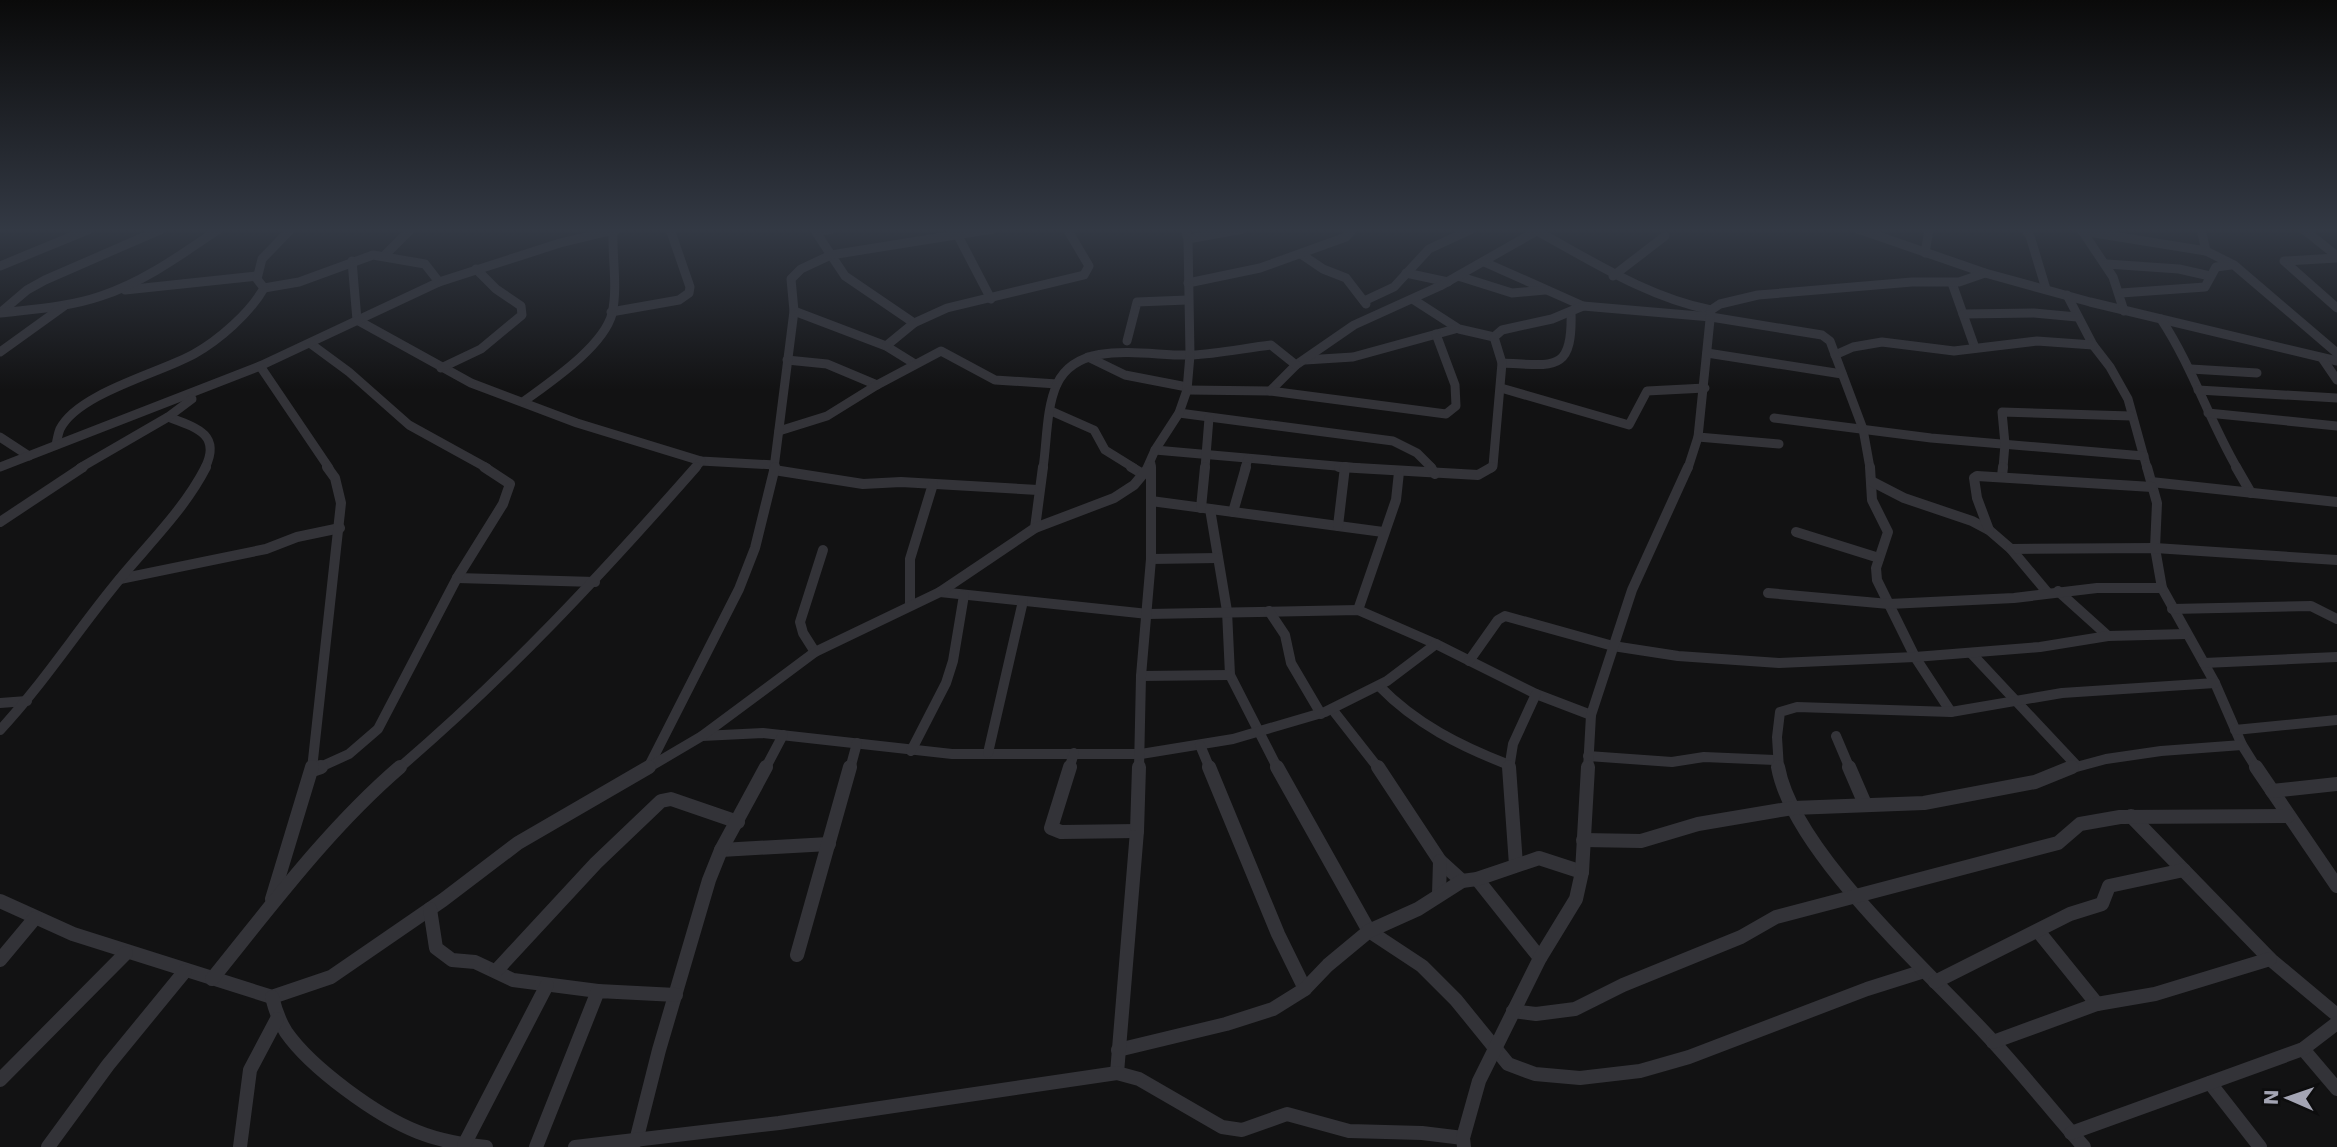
<svg xmlns="http://www.w3.org/2000/svg" width="2337" height="1147" viewBox="0 0 2337 1147" font-family="'DejaVu Sans',sans-serif">
<style>
.lines{fill:none;stroke-linecap:round;stroke-linejoin:round}
.street-far2{stroke:#333338;stroke-width:9}
.street-far1{stroke:#333338;stroke-width:10}
.street{stroke:#333338;stroke-width:14}
</style>
<rect width="100%" height="100%" fill="#121213"/>
<g class="lines">
<g class="street-far2">
<path d="M1858 229 1985 273 2090 302 2337 361"/>
<path d="M2025 229 2030 236 2046 289"/>
<path d="M2081 229 2113 277 2124 311"/>
<path d="M2201 229 2206 251 2234 265 2337 353"/>
<path d="M2303 229 2337 256"/>
<path d="M955 230 991 299"/>
<path d="M1537 231C1594 262 1647 297 1711 310"/>
<path d="M2082 231 2206 251"/>
<path d="M816 232 832 229"/>
<path d="M1188 239 1243 229"/>
<path d="M1925 253 1929 229"/>
<path d="M1301 254 1323 269 1346 278 1366 304"/>
<path d="M385 255 411 229"/>
<path d="M2337 258 2284 261 2337 308"/>
<path d="M352 261 357 320 471 383 577 423 701 461 775 465"/>
<path d="M1484 262 1583 306"/>
<path d="M2107 264 2179 269 2210 276"/>
<path d="M0 266 90 229"/>
<path d="M1406 273 1448 282"/>
<path d="M1458 276 1512 293 1545 290"/>
<path d="M1613 276 1665 236"/>
<path d="M1188 283 1260 268 1346 237 1353 229"/>
<path d="M1952 283 1975 348"/>
<path d="M264 288 299 282 373 255 425 264 439 282"/>
<path d="M125 290 257 276"/>
<path d="M2121 293 2205 287 2216 267 2231 265"/>
<path d="M2067 295 2093 345 2110 367 2128 399 2147 468"/>
<path d="M1414 300 1459 329 1494 337"/>
<path d="M1364 301 1394 287 1429 249 1472 229"/>
<path d="M794 311 886 346 915 364"/>
<path d="M1 312 27 290 45 280 162 229"/>
<path d="M611 312 679 300 689 293 690 287 670 229"/>
<path d="M0 313C34 309 69 307 101 296 144 282 182 254 219 229"/>
<path d="M1963 314 2034 313 2077 317"/>
<path d="M2161 319C2192 366 2209 420 2237 468"/>
<path d="M914 323 845 276 831 255 993 229"/>
<path d="M1127 341 1137 302 1187 300"/>
<path d="M311 344 349 372 409 425 487 468"/>
<path d="M886 346 914 323 947 308 1084 275 1089 266 1067 229"/>
<path d="M0 352 64 306"/>
<path d="M1707 353 1842 374"/>
<path d="M1835 355 1853 347 1882 342 1954 351 2037 341 2093 345"/>
<path d="M1088 357 1125 375 1187 387"/>
<path d="M2322 358 2337 380"/>
<path d="M787 360 827 364 877 385"/>
<path d="M1305 360 1353 357 1455 329"/>
<path d="M1502 363C1553 365 1573 374 1571 312"/>
<path d="M260 366 329 468"/>
<path d="M441 368 481 349 522 315 521 306 496 289 476 269"/>
<path d="M2191 369 2257 373"/>
<path d="M1501 388 1629 425 1647 391 1705 388"/>
<path d="M1187 390 1270 391 1296 365 1354 325 1440 286 1540 229"/>
<path d="M2198 390 2337 398"/>
<path d="M1270 391 1446 414 1456 406 1455 385 1436 334"/>
<path d="M523 402C550 382 603 347 612 314 618 287 612 258 613 231"/>
<path d="M1051 411 1094 430 1105 450 1134 468"/>
<path d="M1179 413 1393 441 1417 453 1432 468"/>
<path d="M2208 413 2337 426"/>
<path d="M168 417C195 427 222 434 205 468"/>
<path d="M1774 418 1931 438 2144 456"/>
<path d="M779 431 827 416 877 385 941 351 995 380 1057 384"/>
<path d="M0 437 29 456"/>
<path d="M1698 437 1779 444"/>
<path d="M56 445C57 440 58 434 60 429 78 393 160 373 194 354 219 340 250 313 264 288L257 279 262 259 291 229"/>
<path d="M1155 450 1359 468"/>
<path d="M1151 464V468"/>
<path d="M0 467 260 366 439 282 560 243 618 229"/>
<path d="M80 468 168 417 192 399"/>
<path d="M695 468 701 461"/>
<path d="M774 468 794 311 791 279 801 269 831 255 814 229"/>
<path d="M1043 468C1047 442 1046 408 1057 384 1079 337 1151 357 1191 355 1217 354 1245 348 1271 345L1296 365"/>
<path d="M1147 468 1155 450 1179 413 1187 390 1190 355 1188 239 1185 229"/>
<path d="M1205 468 1209 418"/>
<path d="M1245 468 1248 459"/>
<path d="M1491 468 1493 466 1502 363 1494 337 1502 330 1552 319 1583 306 1711 317 1822 335 1830 341 1863 429 1870 468"/>
<path d="M1688 468 1698 437 1711 310 1720 304 1758 295 1912 282H1959L1985 273"/>
<path d="M2003 468 2005 444 2002 412 2131 416"/>
</g>
<g class="street-far1">
<path d="M1131 467 1143 474"/>
<path d="M1339 467 1478 475 1492 467"/>
<path d="M1430 467 1435 474"/>
<path d="M1870 467 1872 500 1888 532 1876 568 1877 580 1915 657 1951 712"/>
<path d="M2147 467 2157 503 2155 548 2162 588 2215 683 2242 745 2257 769"/>
<path d="M2236 467 2251 493"/>
<path d="M774 470 863 484 901 482 1038 490"/>
<path d="M2002 476 2003 467"/>
<path d="M1871 481 1904 498 1972 521 1989 530 2011 549 2047 592"/>
<path d="M2151 482 2337 502"/>
<path d="M1151 501 1383 532"/>
<path d="M1201 508 1205 467"/>
<path d="M1210 509 1227 611 1230 675 1278 769"/>
<path d="M1233 512 1246 467"/>
<path d="M0 522 83 467"/>
<path d="M1338 526 1345 467"/>
<path d="M1035 528 1043 467"/>
<path d="M1989 530 1977 498 1974 478 1977 476 2152 487"/>
<path d="M1796 532 1879 558"/>
<path d="M2011 549 2155 548 2337 560"/>
<path d="M1151 559 1218 558"/>
<path d="M457 578 595 582"/>
<path d="M120 579 266 549 297 537 340 528"/>
<path d="M2058 591 2108 636"/>
<path d="M940 592 1148 614 1358 610 1436 644 1536 694 1591 715"/>
<path d="M1768 593 1889 604 2014 598 2097 588H2162"/>
<path d="M910 605V559L933 484"/>
<path d="M2172 609 2311 606 2337 619"/>
<path d="M1358 610 1396 500 1399 472"/>
<path d="M1269 611 1285 635 1291 663 1321 714"/>
<path d="M815 652 803 633 800 622 823 550"/>
<path d="M1971 653 2076 765"/>
<path d="M1469 661 1498 620 1505 616 1613 646 1678 656 1779 663 1915 657 2040 647 2108 636 2187 634"/>
<path d="M2204 663 2337 657"/>
<path d="M1141 676 1230 675"/>
<path d="M1379 686C1416 724 1460 746 1509 765"/>
<path d="M0 703 27 701"/>
<path d="M1332 709 1379 769"/>
<path d="M0 730C42 685 75 634 114 586 145 547 183 512 206 467"/>
<path d="M2235 730 2337 720"/>
<path d="M702 736 763 733 952 754H1141L1233 739 1325 712 1387 681 1436 644"/>
<path d="M1836 736 1850 769"/>
<path d="M1200 745 1210 769"/>
<path d="M911 751 946 683 953 661 964 595"/>
<path d="M988 753 1023 601"/>
<path d="M1588 756 1672 762 1704 757 1775 760"/>
<path d="M650 764 739 589 755 548 775 467"/>
<path d="M312 769 341 503 335 478 327 467"/>
<path d="M316 769 349 754 378 729 457 578 503 504 510 484 484 467"/>
<path d="M398 769C507 676 602 574 696 467"/>
<path d="M646 769 702 736 815 652 940 592 1035 528 1114 498 1134 485 1149 467"/>
<path d="M765 769 783 735"/>
<path d="M850 769 857 743"/>
<path d="M1069 769 1074 753"/>
<path d="M1139 769 1141 676 1151 559V467"/>
<path d="M1509 769 1513 744 1536 694"/>
<path d="M1588 769 1591 715 1632 590 1688 467"/>
<path d="M1779 769 1777 737 1780 712 1797 707 1951 712 2062 693 2215 683"/>
<path d="M2069 769 2106 759 2161 751 2242 745"/>
</g>
<g class="street">
<path d="M1070 767 1051 828 1061 832 1137 831"/>
<path d="M1209 767 1278 934 1305 989"/>
<path d="M1277 767 1369 931 1422 966 1456 1000 1508 1064 1535 1074 1580 1078 1640 1071 1689 1057 1867 989 1924 971"/>
<path d="M1378 767 1440 861 1462 881"/>
<path d="M1509 767 1516 865"/>
<path d="M1778 767C1793 851 1927 970 1986 1034 2020 1070 2051 1110 2084 1147"/>
<path d="M1849 767 1865 804"/>
<path d="M2256 767 2337 886"/>
<path d="M312 770 321 767"/>
<path d="M2272 791 2337 784"/>
<path d="M2131 816 2270 959 2337 1015"/>
<path d="M1583 840 1641 841 1698 824 1793 808 1924 803 2035 782 2072 767"/>
<path d="M721 850 829 844"/>
<path d="M1477 879 1540 958"/>
<path d="M1439 894 1440 861"/>
<path d="M272 899 312 767"/>
<path d="M0 901 73 934 272 997 331 977 443 900 518 843 649 767"/>
<path d="M430 909 436 948 452 960 475 962 513 980 598 991"/>
<path d="M2038 931 2097 1004"/>
<path d="M797 955 850 767"/>
<path d="M0 960 35 918"/>
<path d="M496 971 596 863 661 801 671 799 738 822"/>
<path d="M212 979C271 906 329 828 400 767"/>
<path d="M1935 982 2070 914 2102 904 2109 886 2184 870"/>
<path d="M272 997C275 1009 279 1021 286 1032 311 1068 377 1116 418 1132 440 1141 463 1144 486 1147"/>
<path d="M1513 1011 1536 1014 1575 1009 1623 985 1741 937 1776 917 2058 843 2080 824 2120 817 2288 816"/>
<path d="M1993 1042 2097 1004 2155 994 2270 959"/>
<path d="M2303 1049 2337 1089"/>
<path d="M1118 1050 1226 1024 1273 1009 1305 989 1328 965 1369 931 1418 909 1462 881 1477 879 1539 858 1582 872"/>
<path d="M1117 1073 1137 831 1139 767"/>
<path d="M0 1080 126 953"/>
<path d="M2210 1083 2260 1147"/>
<path d="M2071 1133 2303 1049 2337 1023"/>
<path d="M636 1141 659 1050 709 880 721 850 766 767"/>
<path d="M464 1145 547 985"/>
<path d="M48 1147 108 1065 185 971"/>
<path d="M240 1147 250 1070 277 1019"/>
<path d="M536 1147 598 991 676 995"/>
<path d="M575 1147 779 1123 1117 1073 1139 1079 1222 1127 1242 1130 1287 1114 1349 1131 1422 1133 1463 1138"/>
<path d="M1464 1147 1463 1138 1479 1081 1540 958 1576 899 1582 872 1588 767"/>
</g>
</g>
<linearGradient id="sky" x2="0" y2="1"><stop stop-color="#0a0a0a"/><stop offset="0.59" stop-color="#333944"/><stop offset="1" stop-color="#333944" stop-opacity="0"/></linearGradient>
<rect width="2337" height="390" fill="url(#sky)"/>
<g transform="translate(2288 1098) rotate(272)" stroke="#0d0d0e" stroke-width="5" paint-order="stroke">
<path d="M0-5L12 26L0 18L-12 26Z" fill="#a3a4b3"/>
<text y="-10" font-size="19" font-weight="bold" text-anchor="middle" fill="#a3a4b3">N</text>
</g>
</svg>
